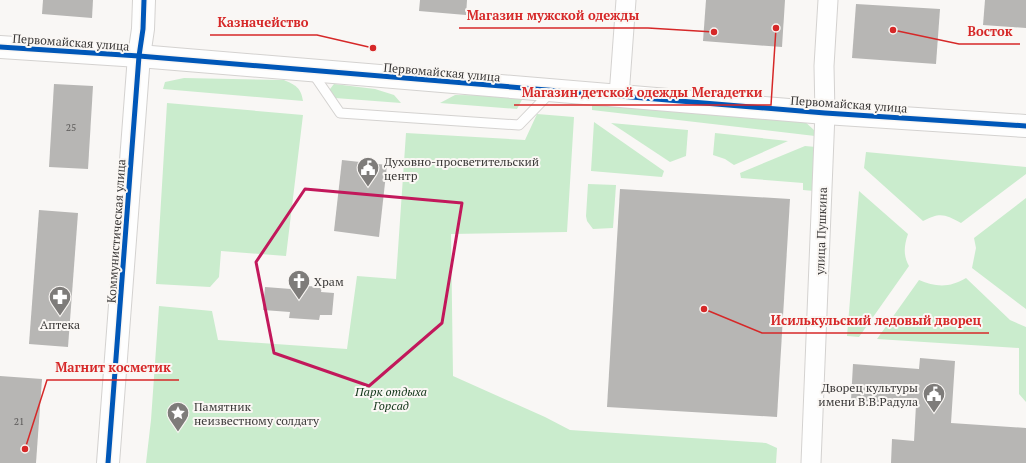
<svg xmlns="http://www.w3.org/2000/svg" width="1026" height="463" viewBox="0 0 1026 463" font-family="'PT Serif',serif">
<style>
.green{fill:#caeccd}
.building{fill:#b7b6b4}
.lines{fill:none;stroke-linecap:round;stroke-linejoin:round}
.service-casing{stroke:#d4d2d0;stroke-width:11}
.minor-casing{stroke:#d4d2d0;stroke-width:21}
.tertiary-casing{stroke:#d4d2d0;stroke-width:24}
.service{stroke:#fefefe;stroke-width:9}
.minor{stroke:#fefefe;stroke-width:19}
.tertiary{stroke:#fefefe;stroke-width:22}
.cycleway-casing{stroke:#faf7f4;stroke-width:8}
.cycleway{stroke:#0057b8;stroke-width:5}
.marked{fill:none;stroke:#c2185b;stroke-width:3;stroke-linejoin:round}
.labels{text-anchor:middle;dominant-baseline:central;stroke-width:4;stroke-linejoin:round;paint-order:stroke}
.number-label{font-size:10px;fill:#5a5857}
.street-label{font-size:12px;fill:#3b3938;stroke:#faf7f4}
.poi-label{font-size:12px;fill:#3b3938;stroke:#faf7f4;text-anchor:start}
.park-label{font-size:12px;font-style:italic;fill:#123519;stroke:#faf7f4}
.leader{fill:none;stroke:#d62828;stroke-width:1.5}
.callout-dot{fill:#d62828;stroke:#faf7f4;stroke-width:1.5}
.callout-label{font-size:13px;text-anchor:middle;font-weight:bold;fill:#d62828;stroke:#faf7f4;stroke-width:4;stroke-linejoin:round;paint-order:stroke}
</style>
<rect width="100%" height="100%" fill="#f9f7f5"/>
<g class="green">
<path d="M184 78 284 80C295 85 301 87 303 101L163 89 165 82Z"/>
<path d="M334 84 375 89 394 95 401 103 335 98 330 93V89Z"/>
<path d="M455 95 524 96 517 109 440 103Z"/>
<path d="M167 103 303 115 286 256 221 251 219 277 210 287 156 284Z"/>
<path d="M592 103 802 119 815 131V136L592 110Z"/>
<path d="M537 114 574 117 567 232 451 234 453 376 545 417 570 430 766 443 777 448 776 463H146L151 420 159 306 212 311 218 340 347 349 357 276 396 279 406 133 525 140Z"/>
<path d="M594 122 664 171 662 177 591 171Z"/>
<path d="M611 123 688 130 686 156 670 162Z"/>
<path d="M715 133 788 141 734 165 725 159 713 155Z"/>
<path d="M805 146 816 147 814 191 803 190V183L741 178 740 173Z"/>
<path d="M866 152 1026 167V174L961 223C945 214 940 212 923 221L864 168Z"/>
<path d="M588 184 616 185 613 228 593 229 587 221 586 216Z"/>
<path d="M859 191 908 234C904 246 903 255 909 266L859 337 847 336Z"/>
<path d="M1026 198V309L972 268 976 248 974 238Z"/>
<path d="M966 278 1010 320 1026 327V402L1019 394V348L877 339 919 280C935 287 950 288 966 278Z"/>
</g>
<g class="building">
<path d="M43 0H93L92 18 42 14Z"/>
<path d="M420 0H467L466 15 419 11Z"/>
<path d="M706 0H785L782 47 703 41Z"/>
<path d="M985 0H1026V28L983 25Z"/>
<path d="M856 4 940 9 936 64 852 58Z"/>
<path d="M54 84 93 86 88 169 49 167Z"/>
<path d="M342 160 387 165 379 237 334 231Z"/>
<path d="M620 189 790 199 777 417 607 407Z"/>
<path d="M39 210 78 213 68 347 29 344Z"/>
<path d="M292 285 322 287 321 292 334 293 332 315H320L319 320 289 318 290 312 263 310 265 287 291 289Z"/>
<path d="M920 358 955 361 951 423 1026 428V463H891L892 439 914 441 916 405 851 400 853 364 919 369Z"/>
<path d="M0 376 42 379 36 463H0Z"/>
</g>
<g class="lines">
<g class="service-casing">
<path id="service" d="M312 72 340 113 519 125 551 92"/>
</g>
<g class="minor-casing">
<g id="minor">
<path d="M619 96 626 0"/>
<path d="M811 463 825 113 824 66 828 0"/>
</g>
</g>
<g class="tertiary-casing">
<g id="tertiary">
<path d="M0 47 139 56 825 113 1026 126"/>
<path d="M108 463 139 56 143 29 144 0"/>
</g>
</g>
<use href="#service" class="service"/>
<use href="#minor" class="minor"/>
<use href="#tertiary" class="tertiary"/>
<g class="cycleway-casing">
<g id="cycleway">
<path d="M0 47 139 56 825 113 1026 126"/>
<path d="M108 463 139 56 143 29 144 0"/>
</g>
</g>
<use href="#cycleway" class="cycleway"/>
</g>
<path class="marked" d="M305 189 462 203 442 323 369 386 274 353 256 262Z"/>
<defs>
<g id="civic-pin" transform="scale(1.15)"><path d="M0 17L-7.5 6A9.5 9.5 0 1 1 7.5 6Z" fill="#7e7c7a" stroke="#faf7f4"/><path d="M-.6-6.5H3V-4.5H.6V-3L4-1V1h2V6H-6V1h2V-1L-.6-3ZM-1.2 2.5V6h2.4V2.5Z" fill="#fff"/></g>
<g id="church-pin" transform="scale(1.15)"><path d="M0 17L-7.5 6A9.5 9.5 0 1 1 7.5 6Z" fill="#7e7c7a" stroke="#faf7f4"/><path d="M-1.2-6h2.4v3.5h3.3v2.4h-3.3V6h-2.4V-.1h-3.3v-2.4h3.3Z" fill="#fff"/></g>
<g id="pharmacy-pin" transform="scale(1.15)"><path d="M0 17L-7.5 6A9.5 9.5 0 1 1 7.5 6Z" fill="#7e7c7a" stroke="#faf7f4"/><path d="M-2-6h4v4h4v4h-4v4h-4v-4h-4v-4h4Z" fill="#fff"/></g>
<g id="sight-pin" transform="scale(1.15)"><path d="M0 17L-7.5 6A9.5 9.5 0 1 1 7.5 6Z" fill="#7e7c7a" stroke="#faf7f4"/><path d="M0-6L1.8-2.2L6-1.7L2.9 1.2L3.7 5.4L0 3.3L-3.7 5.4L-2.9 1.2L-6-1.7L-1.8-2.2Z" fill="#fff"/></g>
</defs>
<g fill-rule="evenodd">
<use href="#civic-pin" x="368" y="168"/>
<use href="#church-pin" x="299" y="281"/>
<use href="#pharmacy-pin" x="60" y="297"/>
<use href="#civic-pin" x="934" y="394"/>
<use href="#sight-pin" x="178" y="413"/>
</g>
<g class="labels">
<g class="number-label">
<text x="71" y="127">25</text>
<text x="19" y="421">21</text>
</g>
<g class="street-label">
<text transform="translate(71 42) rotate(4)">Первомайская улица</text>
<text transform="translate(442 72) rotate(5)">Первомайская улица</text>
<text transform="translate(849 104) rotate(4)">Первомайская улица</text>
<text transform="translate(116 231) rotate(-86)">Коммунистическая улица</text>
<text transform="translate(821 231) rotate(-88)">улица Пушкина</text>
</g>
<g class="poi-label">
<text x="384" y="161">Духовно-просветительский<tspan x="384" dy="14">центр</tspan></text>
<text x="314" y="281">Храм</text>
<text x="60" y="324" text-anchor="middle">Аптека</text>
<text x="918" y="387" text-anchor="end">Дворец культуры<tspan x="918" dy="14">имени В.В.Радула</tspan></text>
<text x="194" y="406">Памятник<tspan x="194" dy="14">неизвестному солдату</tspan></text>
</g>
<g class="park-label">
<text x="391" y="391">Парк отдыха<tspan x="391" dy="14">Горсад</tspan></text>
</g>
</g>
<path class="leader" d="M714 32L648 28H459M373 48L317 35H210M893 30L959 44H1020M776 28L771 105H514M704 309L762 333H989M25 449L47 380H179"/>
<g class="callout-dot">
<circle cx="714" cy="32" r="4"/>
<circle cx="373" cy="48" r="4"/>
<circle cx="893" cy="30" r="4"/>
<circle cx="776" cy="28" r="4"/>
<circle cx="704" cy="309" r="4"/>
<circle cx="25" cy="449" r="4"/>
</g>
<g class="callout-label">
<text x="553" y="20">Магазин мужской одежды</text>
<text x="263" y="27">Казначейство</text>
<text x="990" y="36">Восток</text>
<text x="642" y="97">Магазин детской одежды Мегадетки</text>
<text x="876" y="325">Исилькульский ледовый дворец</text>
<text x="113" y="372">Магнит косметик</text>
</g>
</svg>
